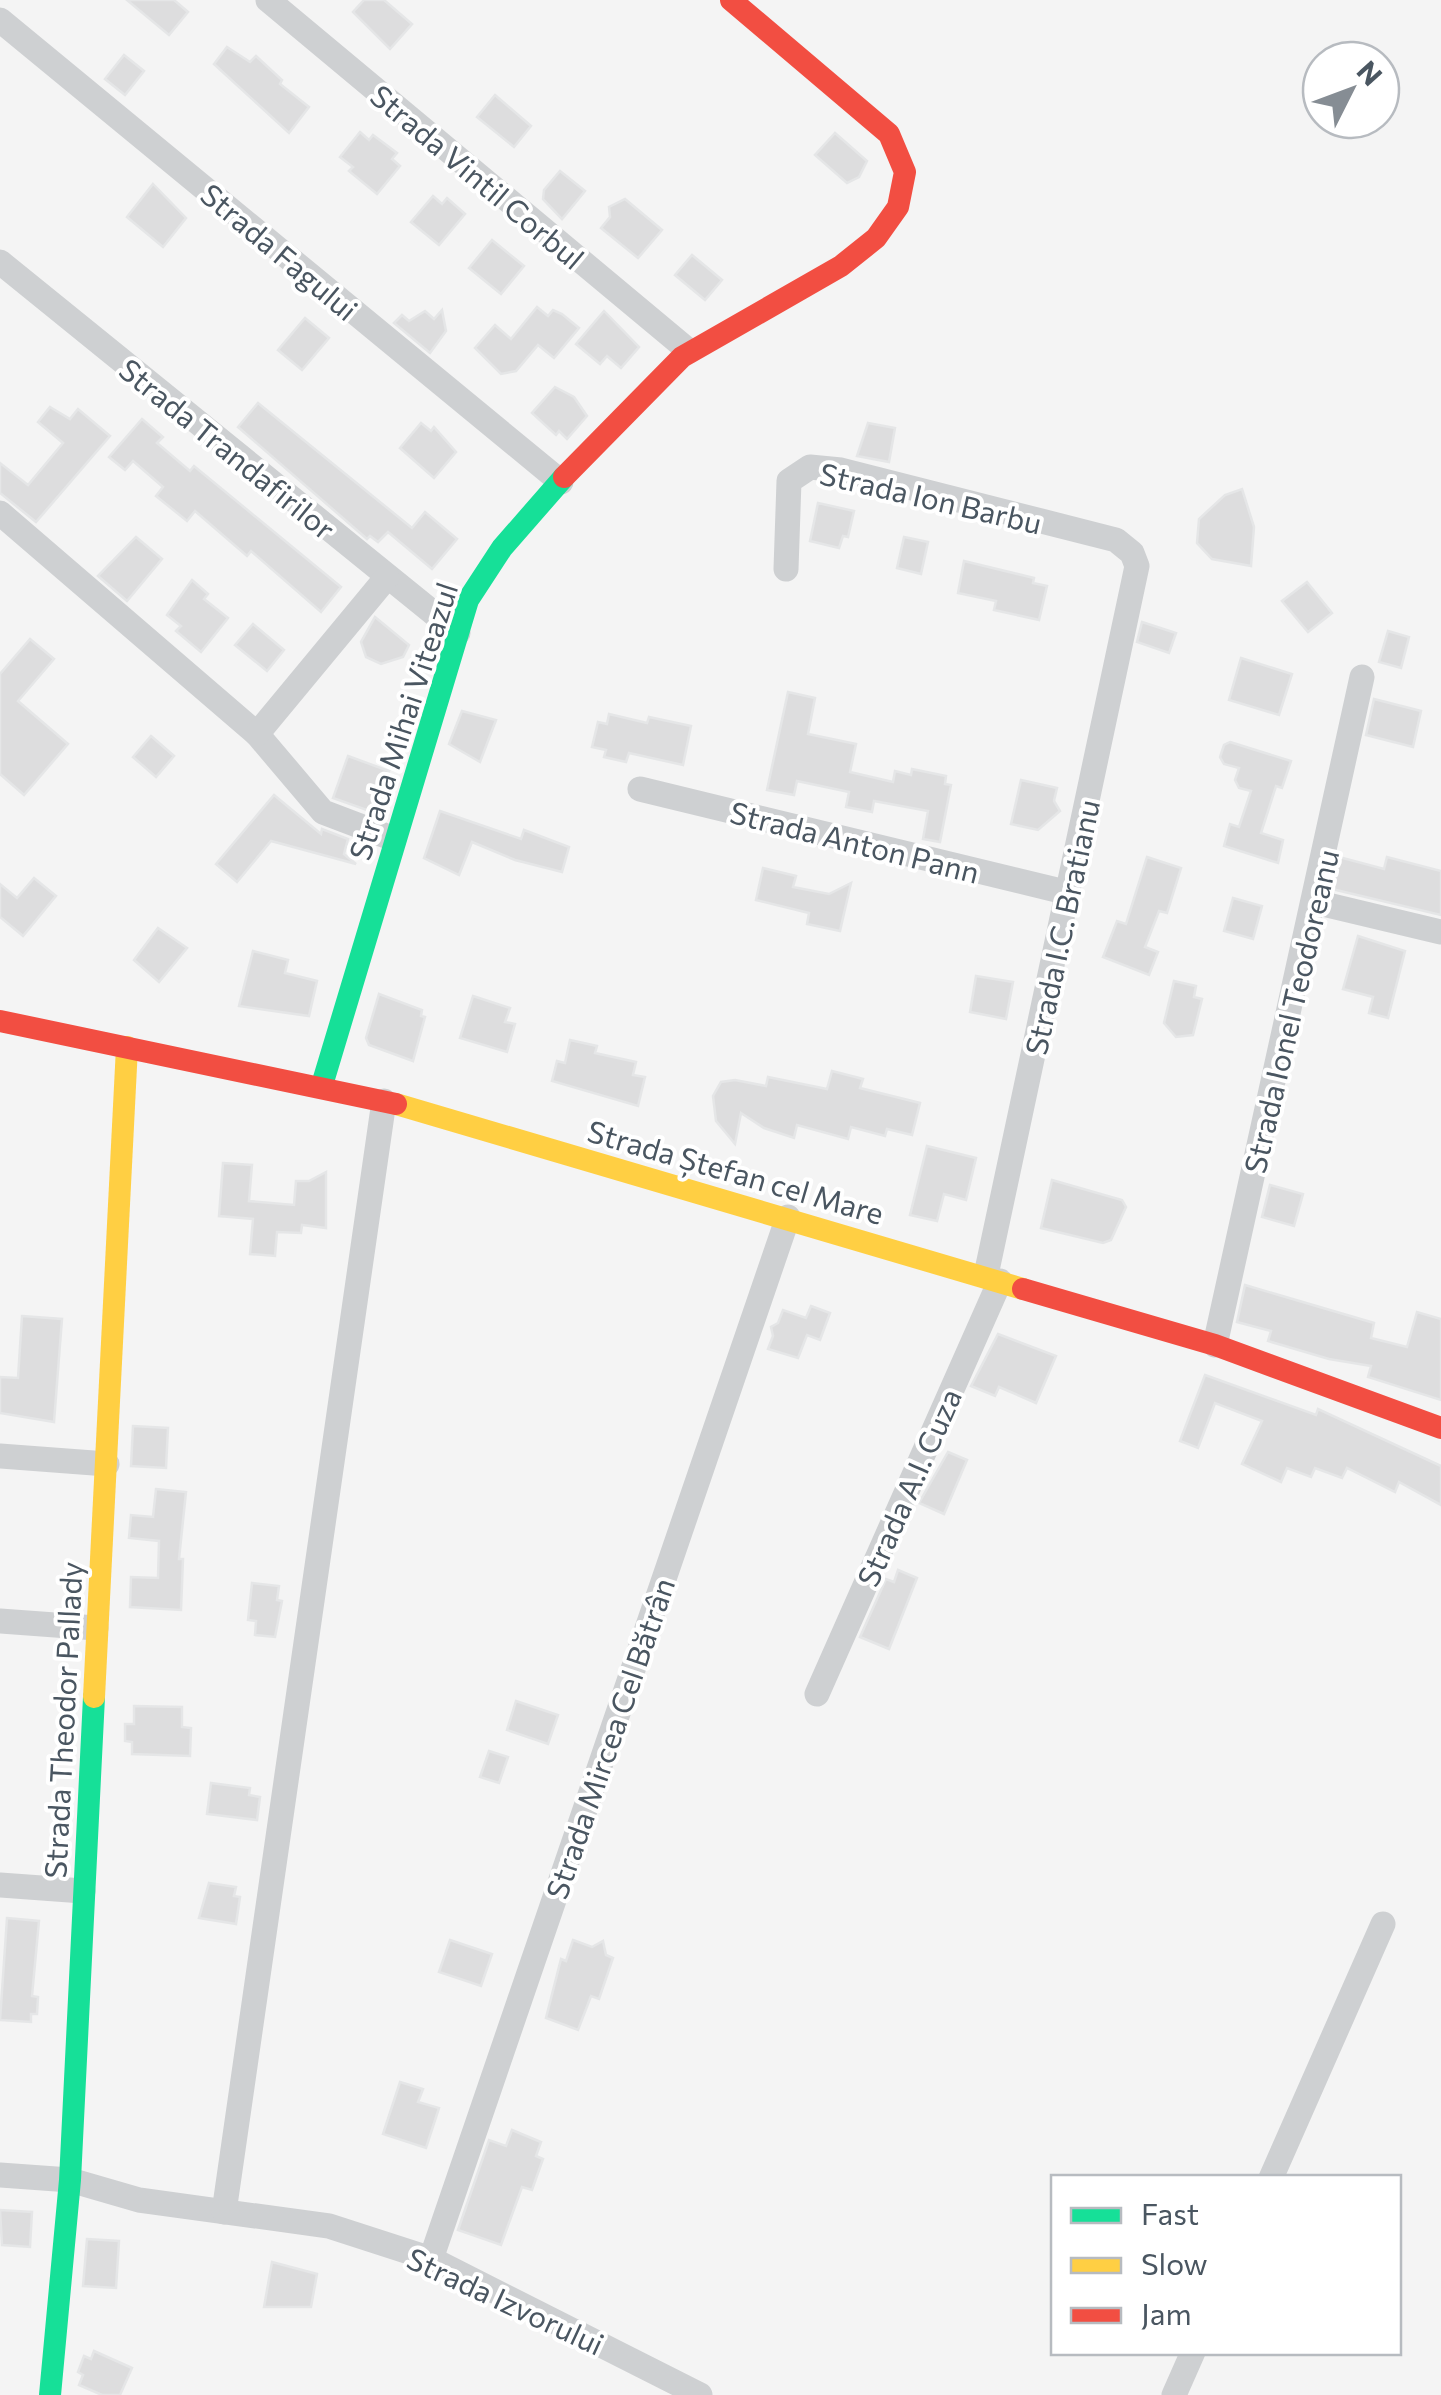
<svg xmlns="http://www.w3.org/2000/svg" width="1441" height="2395" viewBox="0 0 1441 2395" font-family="Commissioner,sans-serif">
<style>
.building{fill:#ddddde;stroke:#e5e6e7;stroke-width:2.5}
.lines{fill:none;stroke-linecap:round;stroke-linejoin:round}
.street{stroke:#ced0d2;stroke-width:25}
.fast{stroke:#16e098;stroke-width:22}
.slow{stroke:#ffcf43;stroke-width:22}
.jam{stroke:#f24e42;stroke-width:22}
.labels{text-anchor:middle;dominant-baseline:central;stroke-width:8;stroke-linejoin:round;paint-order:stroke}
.street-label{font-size:30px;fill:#4a5661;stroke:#fff}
</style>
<rect width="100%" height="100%" fill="#f4f4f4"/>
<g class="building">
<path d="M127 0H174L188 12 169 35Z"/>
<path d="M364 0H384L412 24 390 49 353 12Z"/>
<path d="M227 47 250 62 256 56 282 80 280 84 309 107 289 133 214 64Z"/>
<path d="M124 55 144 71 125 95 105 79Z"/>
<path d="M495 95 531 126 514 147 477 117Z"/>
<path d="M360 132 369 140 373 135 397 153 392 159 400 166 377 194 349 171 353 167 340 157Z"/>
<path d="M835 133 867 161 859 177 847 183 815 155Z"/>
<path d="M560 171 585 191 562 219 543 199 544 190Z"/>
<path d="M153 184 186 218 163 247 127 217Z"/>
<path d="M433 196 442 204 447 198 465 214 439 245 411 222Z"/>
<path d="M625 199 662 230 638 258 601 228 610 217 609 207Z"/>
<path d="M492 240 524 266 501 294 469 268Z"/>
<path d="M692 255 722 280 705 300 675 275Z"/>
<path d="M537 307 548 316 553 310 562 314 579 328 554 358 538 345 516 371 501 374 475 348 495 325 511 339Z"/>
<path d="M442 310 446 331 430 353 394 323 402 315 409 321 425 311 434 319Z"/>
<path d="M604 311 639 347 621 368 607 356 600 364 576 344Z"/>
<path d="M305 318 329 338 302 370 278 350Z"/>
<path d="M555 387 574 397 587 416 567 439 559 431 556 435 532 413Z"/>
<path d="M258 403 412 528 425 512 457 539 432 569 388 532 378 542 370 536 367 539 238 427Z"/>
<path d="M50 407 70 419 78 409 110 436 36 522 0 493V463L28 485 63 443 38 422Z"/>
<path d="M142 419 163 437 157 443 190 471 194 466 341 587 321 612 251 551 247 556 195 511 187 521 156 496 163 487 133 461 125 470 109 457Z"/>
<path d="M421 423 431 431 434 427 456 452 434 478 400 448Z"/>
<path d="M868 423 895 428 889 462 857 456Z"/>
<path d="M1242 489 1254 527 1251 566 1212 559 1197 543 1199 519 1225 495Z"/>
<path d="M818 503 854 511 848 537 843 536 839 548 810 541Z"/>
<path d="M136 537 162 559 127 601 98 576Z"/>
<path d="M904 537 928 542 921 574 897 568Z"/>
<path d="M964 561 1034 578 1033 583 1047 586 1039 620 994 610 996 601 958 593Z"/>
<path d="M192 580 208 594 204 599 228 618 201 652 176 631 181 626 167 615Z"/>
<path d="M1307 582 1332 613 1308 632 1282 601Z"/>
<path d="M375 617 409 645 403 657 381 664 366 657 361 642Z"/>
<path d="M1142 622 1176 633 1169 653 1137 642Z"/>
<path d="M253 624 284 650 267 671 235 645Z"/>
<path d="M1388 631 1409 637 1401 668 1379 662Z"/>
<path d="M30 639 54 659 18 701 68 744 24 795 0 774V674Z"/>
<path d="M1241 658 1292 674 1279 715 1229 700Z"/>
<path d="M788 692 815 698 808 734 856 744 850 772 893 782 895 771 911 775 912 769 946 776 945 784 951 785 940 842 923 839 928 811 874 801 872 812 846 807 849 792 797 781 794 795 767 790Z"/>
<path d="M1374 699 1421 711 1413 747 1366 735Z"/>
<path d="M462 711 496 720 480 762 449 744Z"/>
<path d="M609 714 647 723 649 717 691 726 683 765 629 753 626 762 604 757 606 750 592 747 598 722 607 724Z"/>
<path d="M151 736 174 756 156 777 133 757Z"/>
<path d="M1230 742 1291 761 1282 788 1276 786 1261 833 1283 840 1278 863 1224 846 1230 824 1239 827 1251 791 1239 788 1235 780 1239 768 1224 764 1220 757 1224 745Z"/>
<path d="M348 756 389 771 375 813 333 798Z"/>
<path d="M1021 780 1057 788 1054 801 1060 811 1038 830 1011 824Z"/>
<path d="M274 795 321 834 322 829 348 839 344 854 356 864 271 841 237 882 216 864Z"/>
<path d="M440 811 521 839 524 830 569 847 562 872 515 860 472 842 459 875 424 858Z"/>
<path d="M1147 857 1181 868 1167 913 1159 911 1145 947 1158 952 1149 975 1103 957 1117 921 1126 924Z"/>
<path d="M1339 857 1384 869 1387 857 1441 871V915L1332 889Z"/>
<path d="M763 868 796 876 793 887 829 894 851 883 840 931 807 924 809 913 756 900Z"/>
<path d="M34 878 56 896 23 936 0 917V884L17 898Z"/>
<path d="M1233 898 1262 906 1253 939 1224 931Z"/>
<path d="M158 928 187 948 159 982 134 960Z"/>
<path d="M1358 936 1405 951 1388 1018 1369 1013 1373 997 1343 989Z"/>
<path d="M253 951 288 960 285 973 317 981 309 1016 239 1006Z"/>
<path d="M976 976 1013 982 1006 1019 970 1012Z"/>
<path d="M1174 981 1196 986 1194 997 1202 999 1193 1035 1176 1037 1164 1023Z"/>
<path d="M379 994 422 1010 421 1016 425 1017 413 1061 369 1045 366 1038Z"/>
<path d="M473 996 510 1008 505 1022 515 1024 507 1052 460 1038Z"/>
<path d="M570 1040 597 1046 595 1053 636 1062 633 1075 645 1077 638 1106 552 1081 557 1061 565 1063Z"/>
<path d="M832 1071 863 1079 860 1088 920 1103 912 1135 887 1129 885 1136 851 1127 848 1139 797 1125 794 1138 764 1128 741 1113 735 1144 716 1121 713 1096 721 1082 735 1080 766 1086 768 1077 827 1089Z"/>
<path d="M927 1146 976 1158 966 1200 944 1194 937 1221 910 1215Z"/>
<path d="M223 1163 252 1165 249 1201 294 1205 296 1181H309L326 1172V1228L302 1225 301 1233 277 1232 275 1256 250 1254 253 1219 219 1216Z"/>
<path d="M1052 1180 1122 1200 1126 1207 1111 1240 1103 1243 1041 1228Z"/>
<path d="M1270 1185 1303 1194 1294 1226 1262 1217Z"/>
<path d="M1245 1285 1374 1323 1371 1338 1407 1347 1417 1312 1441 1319V1400L1368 1377 1371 1366 1329 1359 1268 1341 1271 1331 1237 1322Z"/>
<path d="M811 1306 830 1313 820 1340 807 1335 798 1358 768 1349 773 1336 771 1327 778 1323 783 1310 806 1318Z"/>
<path d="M22 1316 62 1319 54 1422 0 1413V1377L18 1378Z"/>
<path d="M998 1334 1056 1356 1036 1403 999 1387 995 1396 971 1386Z"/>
<path d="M1205 1375 1316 1415 1318 1409 1441 1466V1505L1399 1482 1395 1492 1347 1468 1342 1478 1315 1468 1311 1477 1287 1468 1281 1482 1242 1464 1262 1421 1215 1403 1198 1448 1180 1441Z"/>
<path d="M133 1426 168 1428 166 1468 131 1466Z"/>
<path d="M948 1452 967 1460 944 1514 919 1503Z"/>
<path d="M156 1489 186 1492 179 1559H183L181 1610 130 1607 131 1577 158 1578 159 1541 129 1538 131 1515 153 1517Z"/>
<path d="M898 1570 917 1578 889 1649 860 1637 886 1579 894 1582Z"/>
<path d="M252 1583 279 1586 277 1600 282 1601 275 1637 255 1635 256 1621 248 1620Z"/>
<path d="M516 1701 558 1715 548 1744 507 1730Z"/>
<path d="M134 1706 182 1707V1727L191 1728 190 1756 132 1754V1742L125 1741V1724H134Z"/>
<path d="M489 1751 508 1757 499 1783 480 1777Z"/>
<path d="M211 1783 250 1788 249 1795 260 1797 257 1820 207 1814Z"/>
<path d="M209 1883 236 1887 234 1896 240 1897 236 1924 199 1918Z"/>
<path d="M7 1918 39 1921 32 1996 38 1997 37 2014H31V2022L0 2020Z"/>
<path d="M450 1940 492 1954 481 1986 439 1972Z"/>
<path d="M573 1940 592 1947 603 1941 606 1955 613 1958 599 1999 591 1996 578 2030 546 2018 561 1959 566 1961Z"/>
<path d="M400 2082 423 2089 418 2102 439 2108 426 2148 383 2134Z"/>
<path d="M512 2130 541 2142 536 2156 543 2159 532 2190 522 2187 501 2245 458 2230 489 2140 506 2146Z"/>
<path d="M0 2210 32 2212 30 2247 2 2245Z"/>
<path d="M87 2239 119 2241 116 2288 83 2286Z"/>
<path d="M272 2262 317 2274 311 2307H264Z"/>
<path d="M94 2351 132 2368 120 2395H102L79 2385 83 2375 78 2372 84 2356 91 2359Z"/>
</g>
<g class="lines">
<g class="street">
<path d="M268 0 689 351"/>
<path d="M0 20 561 482"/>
<path d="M0 262 458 633"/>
<path d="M0 513 257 734 323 812 394 839"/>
<path d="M786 569 789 481 810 467 841 470 1116 540 1132 553 1137 566 986 1275"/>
<path d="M257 734 387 577"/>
<path d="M640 789 1069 893"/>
<path d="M1315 902 1441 932"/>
<path d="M1215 1345 1362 677"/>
<path d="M0 1456 107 1464"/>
<path d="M0 1621 96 1628"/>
<path d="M817 1694 1000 1281"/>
<path d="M0 1885 83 1891"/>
<path d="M0 2175 70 2180 139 2200 329 2226 431 2259 700 2395"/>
<path d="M1271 2178 1383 1924"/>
<path d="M224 2212 384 1101"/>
<path d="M431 2259 788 1217"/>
<path d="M1174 2395 1193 2352"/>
</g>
<g class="fast">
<path d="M322 1085 468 600 502 548 564 477"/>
<path d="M50 2395 70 2180 94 1697"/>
</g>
<g class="slow">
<path d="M396 1104 1023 1289"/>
<path d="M94 1697 127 1047"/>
</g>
<g class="jam">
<path d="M564 477 682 357 841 266 876 238 898 207 905 172 889 134 731 0"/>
<path d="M0 1021 396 1104"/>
<path d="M1023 1289 1215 1345 1441 1428"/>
</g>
</g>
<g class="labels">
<g class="street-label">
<text transform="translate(478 176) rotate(40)">Strada Vintil Corbul</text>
<text transform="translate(280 251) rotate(40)">Strada Fagului</text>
<text transform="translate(228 448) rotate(39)">Strada Trandafirilor</text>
<text transform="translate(931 497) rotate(13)">Strada Ion Barbu</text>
<text transform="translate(402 721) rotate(-72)">Strada Mihai Viteazul</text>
<text transform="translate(855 841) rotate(14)">Strada Anton Pann</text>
<text transform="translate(1061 927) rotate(-78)">Strada I.C. Bratianu</text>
<text transform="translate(1290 1011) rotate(-77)">Strada Ionel Teodoreanu</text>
<text transform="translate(736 1171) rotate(16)">Strada Ștefan cel Mare</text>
<text transform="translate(908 1487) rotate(-66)">Strada A.I. Cuza</text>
<text transform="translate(62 1720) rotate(-87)">Strada Theodor Pallady</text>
<text transform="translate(609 1738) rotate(-71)">Strada Mircea Cel Bătrân</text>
<text transform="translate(506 2300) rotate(25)">Strada Izvorului</text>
</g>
</g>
<rect x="1051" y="2175" width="350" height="180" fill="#ffffff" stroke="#b7bbc0" stroke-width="2.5"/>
<rect x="1071" y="2208" width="50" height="15" fill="#16e098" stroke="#b7bbc0" stroke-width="2.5"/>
<text x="1141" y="2225" font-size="30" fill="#4a5661">Fast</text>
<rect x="1071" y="2258" width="50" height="15" fill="#ffcf43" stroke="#b7bbc0" stroke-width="2.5"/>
<text x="1141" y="2275" font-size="30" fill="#4a5661">Slow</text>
<rect x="1071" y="2308" width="50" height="15" fill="#f24e42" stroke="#b7bbc0" stroke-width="2.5"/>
<text x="1141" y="2325" font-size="30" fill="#4a5661">Jam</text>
<g transform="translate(1351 90) rotate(48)"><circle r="48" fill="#ffffff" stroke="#b7bbc0" stroke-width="2.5"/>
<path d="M0-8L18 38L0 25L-18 38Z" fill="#868d94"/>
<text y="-15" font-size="28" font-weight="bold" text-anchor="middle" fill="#4a5661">N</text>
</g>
</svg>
